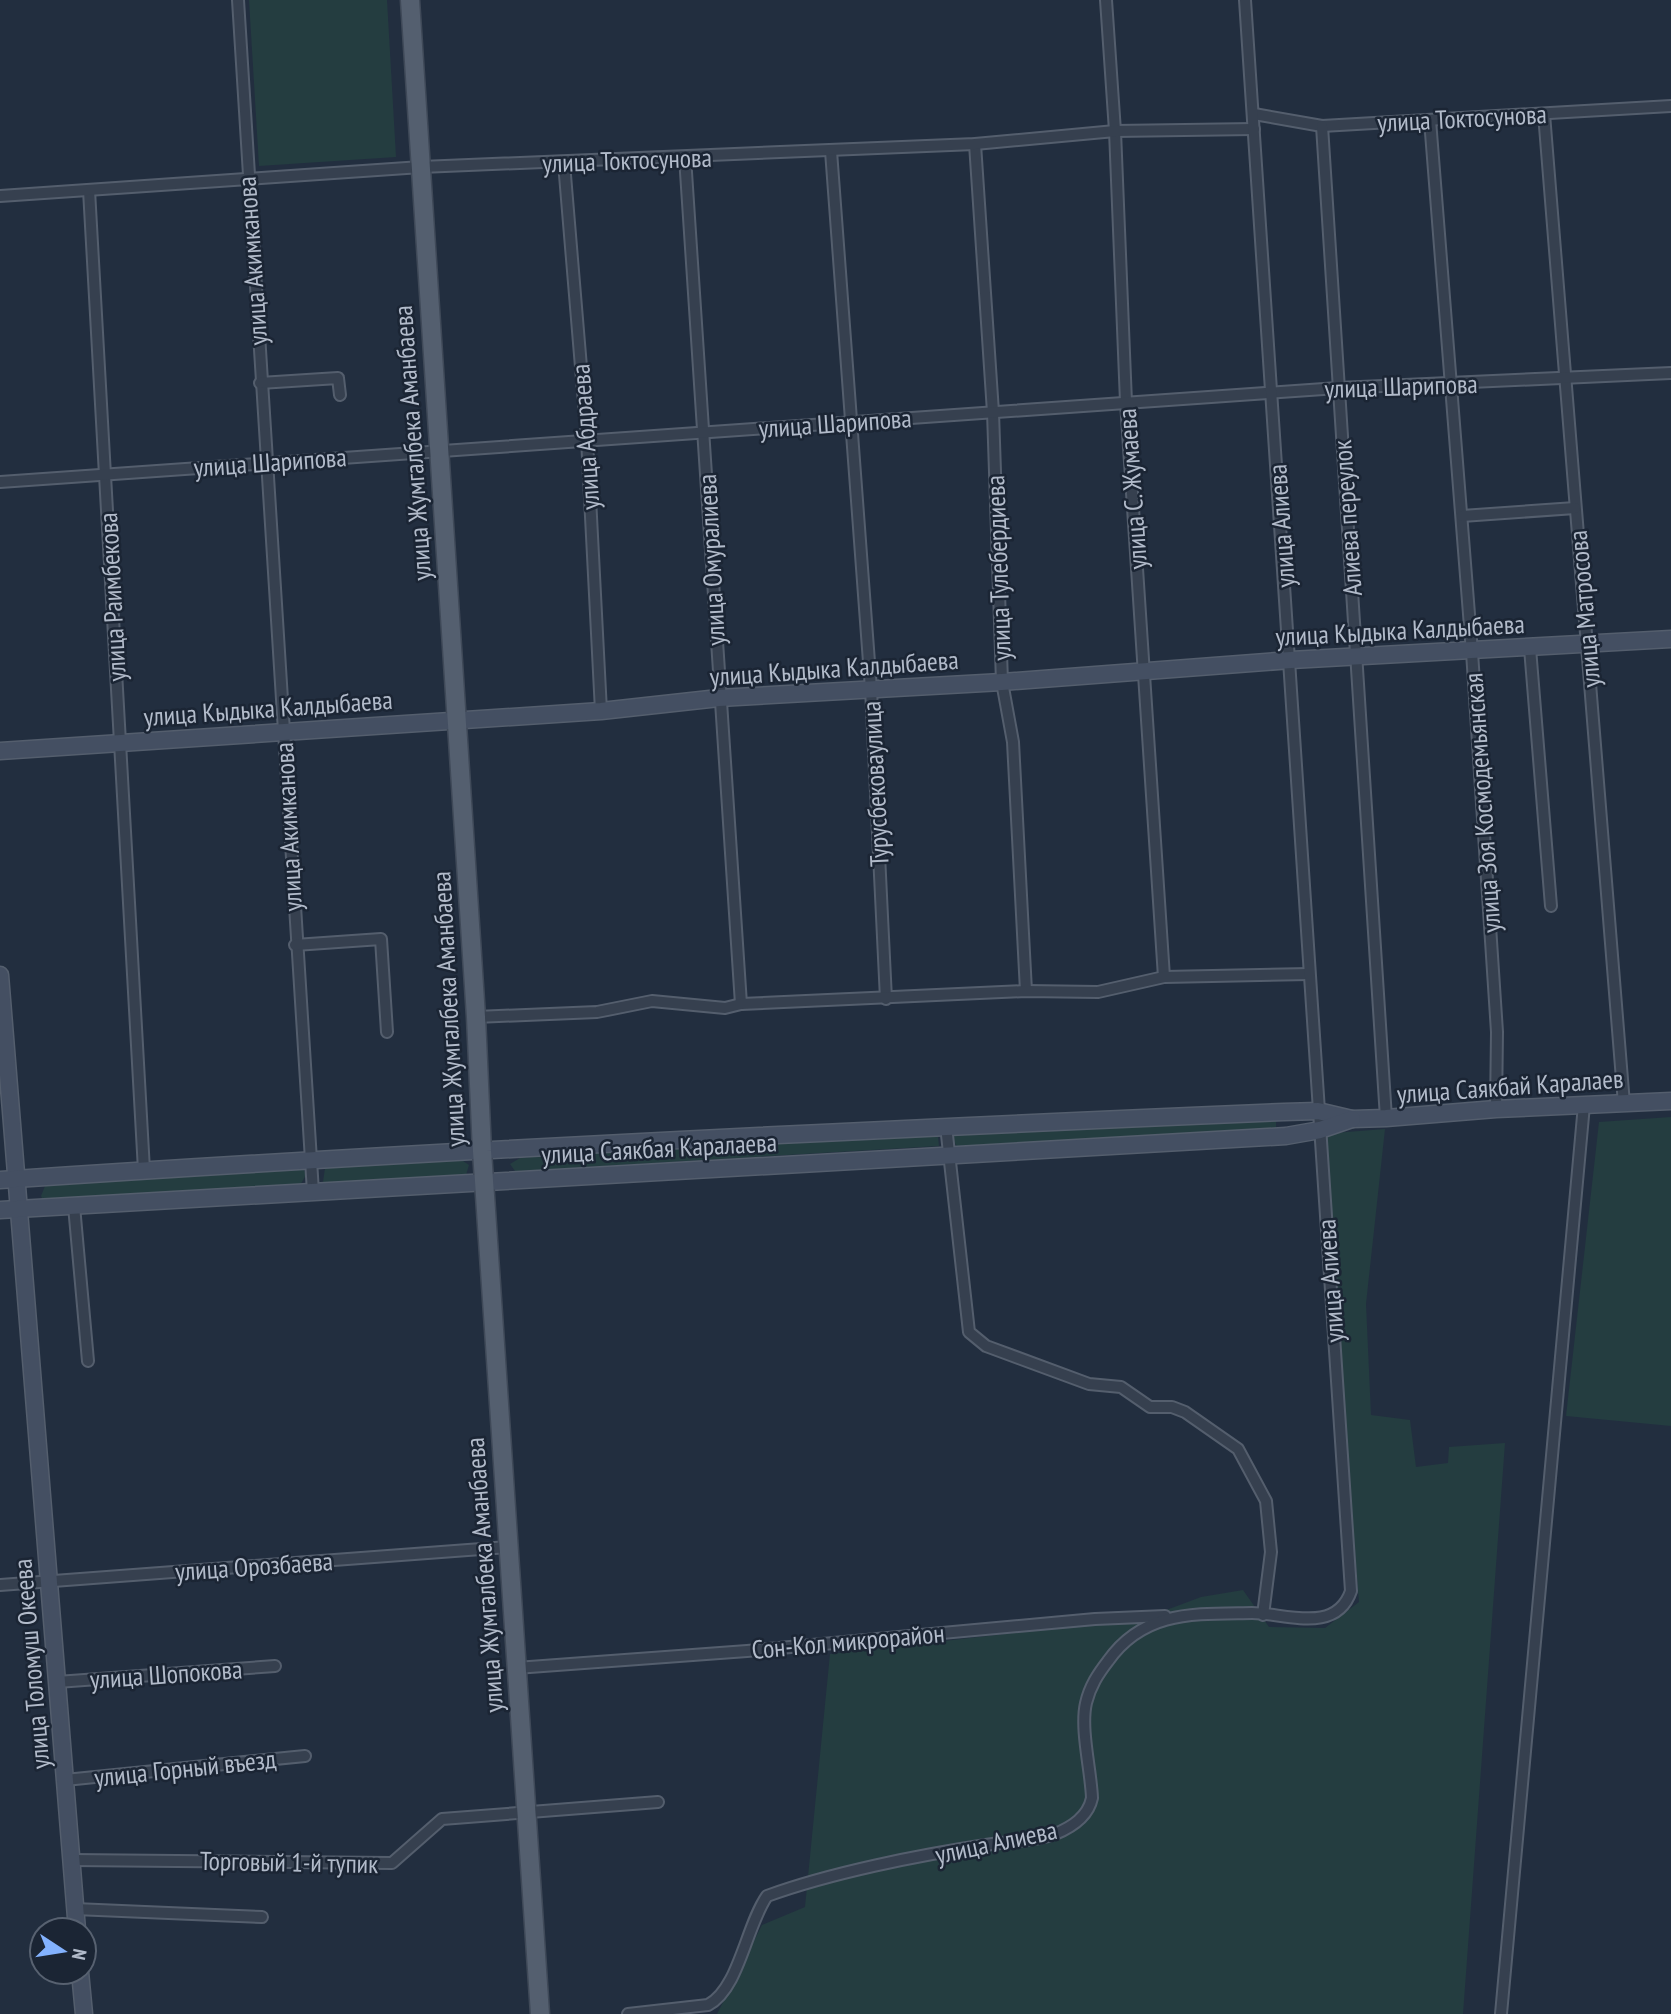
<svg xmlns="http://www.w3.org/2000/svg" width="1671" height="2014" viewBox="0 0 1671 2014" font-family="'PT Sans Narrow',sans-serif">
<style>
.green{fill:#243d40}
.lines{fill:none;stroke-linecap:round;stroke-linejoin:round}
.street-casing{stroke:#545e6d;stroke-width:14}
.secondary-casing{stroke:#545e6d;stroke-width:19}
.primary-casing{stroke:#3f4958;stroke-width:21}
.street{stroke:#36404f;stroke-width:10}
.secondary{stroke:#444f62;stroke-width:16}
.primary{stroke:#545f6f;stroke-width:18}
.labels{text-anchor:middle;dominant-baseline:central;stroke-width:5;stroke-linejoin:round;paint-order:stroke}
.street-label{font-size:26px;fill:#b2bbca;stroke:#1b2534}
</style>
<rect width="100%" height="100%" fill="#222e3f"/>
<g class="green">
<path d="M249 0H387L396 157 259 166Z"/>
<path d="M1671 1117V1426L1566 1416 1599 1122Z"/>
<path d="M1276 1120V1129L1257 1131 957 1146 952 1140 953 1135 962 1133Z"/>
<path d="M1385 1129 1366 1304 1371 1415 1410 1420 1416 1467 1448 1463 1449 1447 1505 1443 1463 2014H717L762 1925 805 1907 830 1654 1145 1618 1201 1597 1243 1590 1269 1627 1325 1628 1359 1602 1321 1134Z"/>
<path d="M932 1136 938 1137 939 1146 520 1171H515L510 1164 520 1158 589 1152Z"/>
<path d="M460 1159 469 1165 466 1175 327 1184 323 1182 325 1168 331 1165Z"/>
<path d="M298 1169 304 1170 306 1175 299 1187 43 1200 41 1196 45 1186 62 1184Z"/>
</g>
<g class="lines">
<g class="street-casing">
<g id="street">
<path d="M238 0 313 1192"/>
<path d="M1106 0 1115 131 1126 402 1164 977"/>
<path d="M1254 114 1322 126 1671 106"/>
<path d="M1544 114 1624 1104"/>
<path d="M1430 120 1472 652 1497 1032 1496 1109"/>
<path d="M1322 126 1386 1118"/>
<path d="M975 144 993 412 1002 682 1013 742 1026 991"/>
<path d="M831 151 871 689 886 999"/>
<path d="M685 157 741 1004"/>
<path d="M564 163 587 439 601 711"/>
<path d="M89 190 144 1170"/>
<path d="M0 196 421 167 975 144 1115 131 1254 129"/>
<path d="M260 383 338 378 340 395"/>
<path d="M0 482 1338 388 1671 373"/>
<path d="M1462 516 1575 508"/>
<path d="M1530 648 1551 906"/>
<path d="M295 945 381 939 387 1032"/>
<path d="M476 1017 597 1012 652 1001 725 1008 741 1004 1026 991 1098 992 1164 977 1309 974"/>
<path d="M946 1126 969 1332 986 1346 1089 1384 1121 1387 1150 1407H1172L1185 1412 1238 1449 1266 1501 1271 1552 1263 1615"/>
<path d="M74 1206 88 1361"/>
<path d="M0 1585 508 1547"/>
<path d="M516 1668 747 1651 1095 1619 1165 1616"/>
<path d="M57 1682 275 1666"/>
<path d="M65 1780 305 1756"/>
<path d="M71 1860 392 1863 442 1819 658 1802"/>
<path d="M75 1909 262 1917"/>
<path d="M628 2014 708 2005C739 1989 746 1926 767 1896 830 1873 919 1855 986 1845 1009 1841 1033 1842 1055 1834 1072 1827 1088 1817 1092 1798 1091 1770 1080 1729 1086 1703 1090 1686 1098 1674 1108 1661 1144 1610 1195 1614 1252 1613 1284 1613 1336 1635 1351 1591L1245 0"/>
<path d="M1501 2014 1584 1105"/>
</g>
</g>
<g class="secondary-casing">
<g id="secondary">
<path d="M0 751 601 711 719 698 1002 682 1291 660 1671 639"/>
<path d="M0 975 77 1930"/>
<path d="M0 1180C428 1151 855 1130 1284 1112L1318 1111 1352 1119 1386 1118 1496 1109 1671 1101"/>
<path d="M0 1210 1286 1136 1320 1130 1352 1119"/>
<path d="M80 1972 84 2014"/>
</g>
</g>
<g class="primary-casing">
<path id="primary" d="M410 0 476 1017 482 1151 540 2014"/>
</g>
<use href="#street" class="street"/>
<use href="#secondary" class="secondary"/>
<use href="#primary" class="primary"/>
</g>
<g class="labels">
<g class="street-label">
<text transform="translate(1462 118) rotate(-3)">улица Токтосунова</text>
<text transform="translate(627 160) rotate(-2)">улица Токтосунова</text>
<text transform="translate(252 261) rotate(-94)">улица Акимканова</text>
<text transform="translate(1401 386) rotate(-2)">улица Шарипова</text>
<text transform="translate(835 423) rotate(-4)">улица Шарипова</text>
<text transform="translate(585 437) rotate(-94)">улица Абдраева</text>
<text transform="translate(412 443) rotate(-94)">улица Жумгалбека Аманбаева</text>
<text transform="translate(270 462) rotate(-4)">улица Шарипова</text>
<text transform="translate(1132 489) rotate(-94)">улица С. Жумаева</text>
<text transform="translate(1347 518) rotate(-94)">Алиева переулок</text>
<text transform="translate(1281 526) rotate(-94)">улица Алиева</text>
<text transform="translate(711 560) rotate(-93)">улица Омуралиева</text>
<text transform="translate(998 568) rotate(-92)">улица Тулебердиева</text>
<text transform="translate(112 597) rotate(-93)">улица Раимбекова</text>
<text transform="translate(1584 609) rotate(-95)">улица Матросова</text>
<text transform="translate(1400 630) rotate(-3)">улица Кыдыка Калдыбаева</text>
<text transform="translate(834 668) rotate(-4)">улица Кыдыка Калдыбаева</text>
<text transform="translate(268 708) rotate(-4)">улица Кыдыка Калдыбаева</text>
<text transform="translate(875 784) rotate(-93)">Турусбековаулица</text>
<text transform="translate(1482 803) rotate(-94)">улица Зоя Космодемьянская</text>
<text transform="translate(288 827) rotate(-93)">улица Акимканова</text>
<text transform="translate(448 1009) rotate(-93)">улица Жумгалбека Аманбаева</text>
<text transform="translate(1510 1086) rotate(-4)">улица Саякбай Каралаев</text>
<text transform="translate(659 1148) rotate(-3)">улица Саякбая Каралаева</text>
<text transform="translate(1330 1281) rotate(-94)">улица Алиева</text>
<text transform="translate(254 1566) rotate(-4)">улица Орозбаева</text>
<text transform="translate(484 1575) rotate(-94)">улица Жумгалбека Аманбаева</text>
<text transform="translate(848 1641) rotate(-5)">Сон-Кол микрорайон</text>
<text transform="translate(31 1664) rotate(-95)">улица Толомуш Океева</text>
<text transform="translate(166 1674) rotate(-4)">улица Шопокова</text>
<text transform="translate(185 1768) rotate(-6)">улица Горный въезд</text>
<text transform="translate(996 1842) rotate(-12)">улица Алиева</text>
<text transform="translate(289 1862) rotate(1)">Торговый 1-й тупик</text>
</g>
</g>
<g transform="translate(63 1951) rotate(102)"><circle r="33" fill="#1b2534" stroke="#576170" stroke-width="2"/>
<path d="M0-5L12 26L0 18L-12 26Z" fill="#83b2fe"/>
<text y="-10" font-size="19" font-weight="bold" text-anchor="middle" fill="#b2bbca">N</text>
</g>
</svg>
